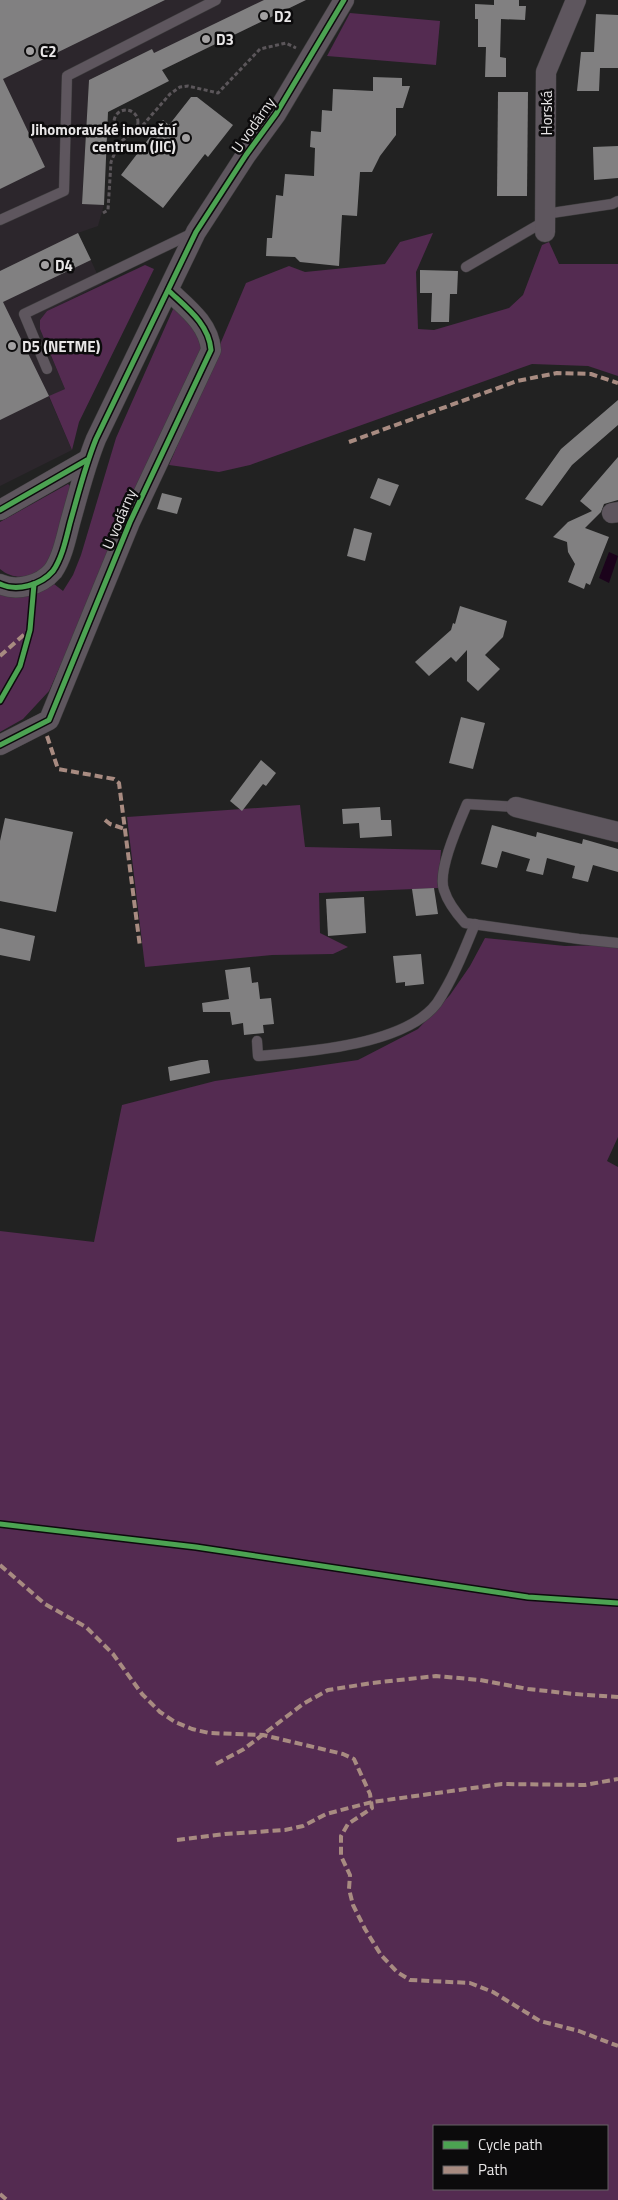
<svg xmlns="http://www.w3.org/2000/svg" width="618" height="2200" viewBox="0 0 618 2200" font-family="'Titillium Web',sans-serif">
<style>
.built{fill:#2c262c}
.green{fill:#542b51;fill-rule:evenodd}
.water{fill:#1b031b}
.building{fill:#818081}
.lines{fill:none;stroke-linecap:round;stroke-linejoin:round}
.lane-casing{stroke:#3e3d3e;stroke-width:11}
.street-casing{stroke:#3e3d3e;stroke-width:21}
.path{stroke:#5b565a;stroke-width:3;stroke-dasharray:4 2.5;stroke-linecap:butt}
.lane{stroke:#5e565e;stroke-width:10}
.street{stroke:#5e565e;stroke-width:20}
.quiet{stroke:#a88b81;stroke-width:4;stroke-dasharray:8 4;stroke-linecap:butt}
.cycleway-casing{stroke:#0c0b0c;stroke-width:8}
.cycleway{stroke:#4ca352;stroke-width:5}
.poi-dot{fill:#a3a1a2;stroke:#0c0b0c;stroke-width:2}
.labels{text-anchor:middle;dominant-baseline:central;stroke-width:5;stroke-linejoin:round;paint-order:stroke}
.poi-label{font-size:15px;font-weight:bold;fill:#e8e6e7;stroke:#0c0b0c;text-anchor:start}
.street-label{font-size:15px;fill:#e8e6e7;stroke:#0c0b0c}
</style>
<rect width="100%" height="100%" fill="#222"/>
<path class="built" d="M0 0H306L162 70 152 49 89 80 82 203 104 205 98 226 78 233 102 284 47 311 40 320V329L65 389 49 397 72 450 0 486Z"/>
<g class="green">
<path d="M350 13 440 21 436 65 327 56Z"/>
<path d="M433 233 416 272 418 329 434 330 509 308 523 295 542 245 549 242 559 264H618V376L588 366 532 364 250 465 219 472 169 465 246 283 289 266 305 272 385 264 400 242Z"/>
<path d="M145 265 154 269 79 422 72 450 49 396 65 389 40 329V320L47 311Z"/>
<path d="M174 307 209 343 152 462 49 691 23 719 0 732V591C23 594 34 599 54 584L63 591 73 575 81 555 116 438Z"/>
<path d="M68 484 71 487C66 506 57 547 48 562 37 578 15 582 0 569V522Z"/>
<path d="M300 805 305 847 441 850 438 888 319 893 320 933 348 947 333 954 272 955 145 967 127 817Z"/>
<path d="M485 938 565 946 609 945 618 946V1137L607 1161 618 1167V2200H0V1231L94 1242 122 1105 215 1081 358 1060 418 1029 450 995 470 966ZM434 2126H607V2189H434Z"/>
</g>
<path class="water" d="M609 552 618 556 609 583 599 578Z"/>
<g class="building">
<path d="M0 0H165L3 79 45 167 0 189Z"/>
<path d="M264 0H306L162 70 169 81 108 112 104 205 82 204 89 80 152 49 154 53Z"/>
<path d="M494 0H519V6H526L525 20 501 19 500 57 506 58V77H485L486 47H478V19H475V4L494 5Z"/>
<path d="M596 14 618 15V68H600L599 91H577L581 52H594Z"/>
<path d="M373 77 402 78V86H410L403 108H396V135L380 156 372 172H360L357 216 342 215 339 266 300 262 295 257 266 256 267 238H272L276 195 283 196 285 174 314 176 315 148 310 147 311 131 321 132 322 110 332 111 333 89 373 91Z"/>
<path d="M498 92H528L527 196H497Z"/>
<path d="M191 97H197L233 125 208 157 205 154 163 208 121 175 163 120 169 125Z"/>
<path d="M618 146V178L594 180 593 147Z"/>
<path d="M78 233 91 260 3 302 49 396 0 420V271Z"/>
<path d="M420 270 458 271 457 294H450L449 322H431L432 293H420Z"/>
<path d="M618 400V425L572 465 542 506 525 499 561 449Z"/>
<path d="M618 457V500L604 504 601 512 585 528 609 537 590 585 586 583 584 589 568 582 575 564 568 552 567 542 553 537 568 522 592 511 580 501Z"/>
<path d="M378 478 399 485 390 506 370 498Z"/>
<path d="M162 493 182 498 177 514 157 509Z"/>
<path d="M354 528 372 533 365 561 347 556Z"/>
<path d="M460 606 507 621 503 637 485 655 500 669 478 691 467 681V650L456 662 451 657 429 676 415 662 451 630 453 623 455 624Z"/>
<path d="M461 717 485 723 473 769 449 763Z"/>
<path d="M261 760 276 773 266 786 263 784 242 811 230 801Z"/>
<path d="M380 807 381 820H391L392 836 360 838 359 823 343 824 342 809Z"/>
<path d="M5 818 73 832 56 912 0 901V841Z"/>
<path d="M492 825 536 837 537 832 582 844 583 839 618 849V872L593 865 588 882 572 878 575 866 547 858 543 875 526 871 530 859 502 851 497 868 481 864Z"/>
<path d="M434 888 438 914 416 916 412 889Z"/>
<path d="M364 897 366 933 328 936 326 899Z"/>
<path d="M0 928 35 936 30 961 0 955Z"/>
<path d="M421 954 424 984 405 986V982L396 983 393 956Z"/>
<path d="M250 967 252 983 258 982 260 999 271 998 274 1024 263 1025 264 1033 244 1035 243 1023 232 1025 230 1012H203L202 1003 229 999 225 970Z"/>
<path d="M201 1060H208L210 1073 170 1081 168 1067Z"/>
</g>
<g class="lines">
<g class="lane-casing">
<g id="lane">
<path d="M545 214 612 204 618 201"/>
<path d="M0 220 64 191 67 76 216 0"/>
<path d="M466 267 545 221"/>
<path d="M47 369 24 314 193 233"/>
<path d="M516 807 467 804C459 823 437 871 444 890 448 903 456 913 465 923L579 939 618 943"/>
<path d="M257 1041 258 1056C307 1052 406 1045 437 1003 453 979 464 951 475 924"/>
</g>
</g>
<g class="street-casing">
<g id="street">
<path d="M545 232 546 72 576 0"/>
<path d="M0 510 87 460"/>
<path d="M612 513 618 512"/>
<path d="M0 584C17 592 41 585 53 571 62 558 66 539 70 523 78 495 85 466 96 439L196 232 246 155 276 114 344 0"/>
<path d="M0 745 49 720 130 522 211 350C209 324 187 308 169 291"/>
<path d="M516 807 618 832"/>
</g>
</g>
<g class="path">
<circle cx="126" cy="122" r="12"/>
<path d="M103 213 108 210 111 162 119 143 143 125 170 94 180 87 188 86 218 93 260 49 286 43 296 48"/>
</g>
<use href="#lane" class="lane"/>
<use href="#street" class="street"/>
<g class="quiet">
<path d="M349 442 517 381 557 373 591 374 618 383"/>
<path d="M0 656 28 631"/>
<path d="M47 736 58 769 114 779 119 783 140 947"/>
<path d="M105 820 110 824 125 829"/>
<path d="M0 1565 45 1604 86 1627 113 1654 142 1694 160 1712 175 1722 192 1729 209 1733 263 1735 343 1754 354 1759 370 1794 372 1808 348 1824 341 1836V1856L350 1875 349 1889 353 1905 365 1929 381 1955 397 1972 410 1980 470 1983 493 1992 540 2021 579 2031 618 2046"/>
<path d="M216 1764 244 1749 303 1704 328 1690 372 1683 436 1676 480 1680 528 1689 574 1694 618 1697"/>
<path d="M177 1840 225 1834 285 1830 303 1826 326 1814 372 1802 502 1784 585 1785 618 1779"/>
<path d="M0 2194 7 2200"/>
</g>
<g class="cycleway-casing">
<g id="cycleway">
<path d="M0 510 87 460"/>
<path d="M0 584C17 592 41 585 53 571 62 558 66 539 70 523 78 495 85 466 96 439L196 232 246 155 276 114 344 0"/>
<path d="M0 701 20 666 30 630 34 584"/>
<path d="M0 745 49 720 130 522 211 350C209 324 187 308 169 291"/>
<path d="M0 1524 196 1547 528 1597 618 1603"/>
</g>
</g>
<use href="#cycleway" class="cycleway"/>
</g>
<g class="poi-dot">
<circle cx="264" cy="16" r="5"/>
<circle cx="206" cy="39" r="5"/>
<circle cx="30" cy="51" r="5"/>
<circle cx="186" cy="138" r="5"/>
<circle cx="45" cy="265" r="5"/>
<circle cx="12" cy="346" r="5"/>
</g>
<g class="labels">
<g class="poi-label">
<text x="274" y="16">D2</text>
<text x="216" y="39">D3</text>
<text x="40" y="51">C2</text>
<text x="176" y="129" text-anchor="end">Jihomoravské inovační<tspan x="176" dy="17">centrum (JIC)</tspan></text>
<text x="55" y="265">D4</text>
<text x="22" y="346">D5 (NETME)</text>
</g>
<g class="street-label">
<text transform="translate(546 113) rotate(-90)">Horská</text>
<text transform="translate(253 125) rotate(-55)">U vodárny</text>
<text transform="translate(119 519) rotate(-67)">U vodárny</text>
</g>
</g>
<rect x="433" y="2125" width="175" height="65" fill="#0c0b0c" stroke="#646364"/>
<rect x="443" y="2141" width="25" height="8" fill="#4ca352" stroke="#646364"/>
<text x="478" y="2150" font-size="15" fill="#e8e6e7">Cycle path</text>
<rect x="443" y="2166" width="25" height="8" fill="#a88b81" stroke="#646364"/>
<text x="478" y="2175" font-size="15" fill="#e8e6e7">Path</text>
</svg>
